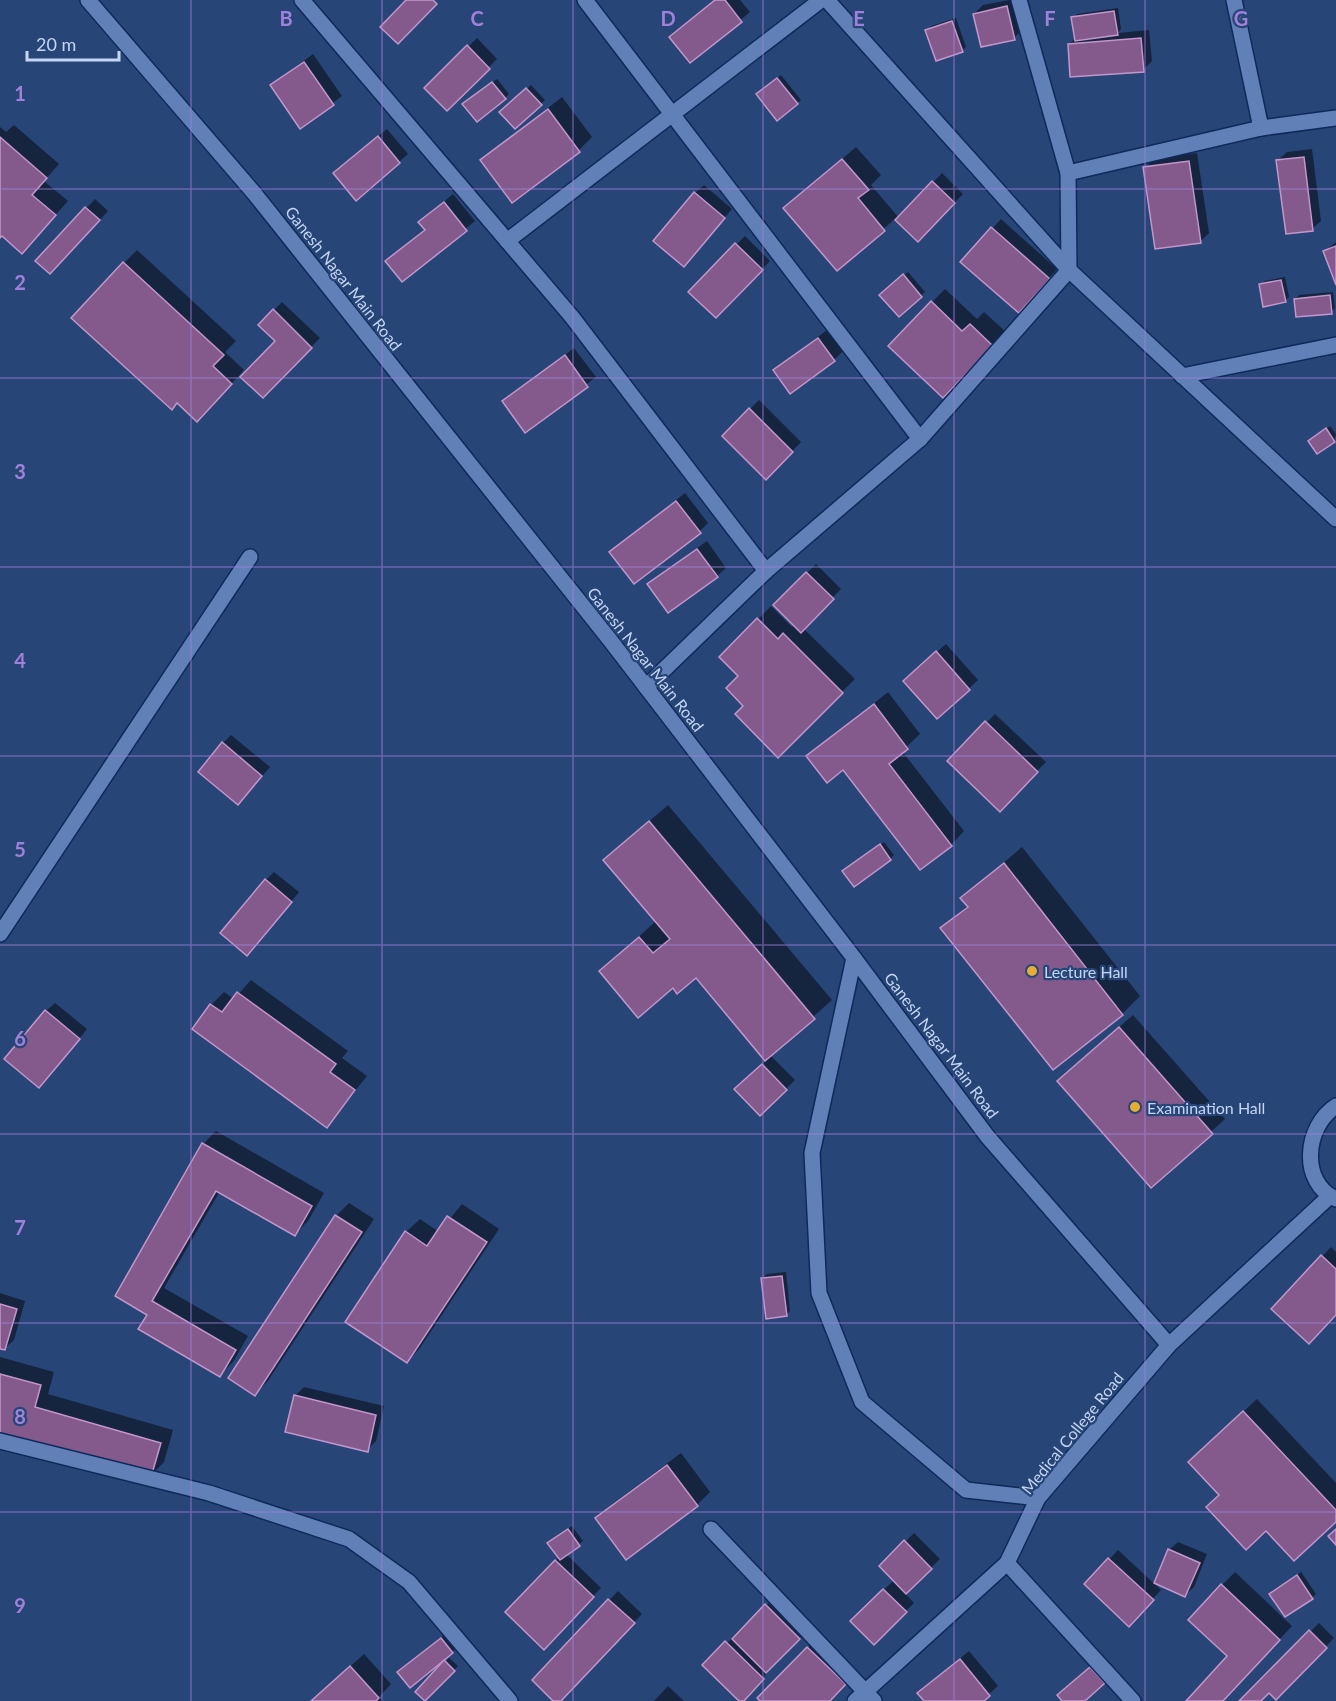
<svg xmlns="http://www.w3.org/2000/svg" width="1336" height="1701" viewBox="0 0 1336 1701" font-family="Lato,sans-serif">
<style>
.shadow{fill:#0007}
.building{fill:#845a8d;stroke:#c396cc;stroke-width:1.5}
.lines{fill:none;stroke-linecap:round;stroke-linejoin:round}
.minor-casing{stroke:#0f2a5a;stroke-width:18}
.minor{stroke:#6080b7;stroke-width:15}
.grid{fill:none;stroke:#a081da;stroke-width:1.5;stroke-opacity:0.55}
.poi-dot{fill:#e7ac36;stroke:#284577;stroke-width:2}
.labels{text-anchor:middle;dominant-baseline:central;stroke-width:4.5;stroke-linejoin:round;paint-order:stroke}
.street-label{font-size:16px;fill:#c4d6f4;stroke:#284577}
.poi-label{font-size:16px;fill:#c4d6f4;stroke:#284577;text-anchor:start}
.grid-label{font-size:20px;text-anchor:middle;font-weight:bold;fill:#a081da;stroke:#284577;stroke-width:4.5;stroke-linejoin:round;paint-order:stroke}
</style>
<rect width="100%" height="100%" fill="#284577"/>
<g class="shadow">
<path d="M715 0H740L750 12 691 61 671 37Z"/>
<path d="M1009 0H1016L1022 30 1014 38 974 14 983 5Z"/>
<path d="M1118 8 1121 29 1118 33 1149 30 1152 61 1143 70 1069 44 1076 38 1073 18 1077 14Z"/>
<path d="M956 18 966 47 962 50 927 30 931 26Z"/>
<path d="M477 38 497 59 447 109 426 88Z"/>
<path d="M313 54 342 96 300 127 272 85Z"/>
<path d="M781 75 801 100 797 103 762 90Z"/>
<path d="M497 79 509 94 505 98 468 100Z"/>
<path d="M531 85 545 100 515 127 501 112Z"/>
<path d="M562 97 592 137 579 150 482 160Z"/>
<path d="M14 125 59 164 44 181 68 201 22 252 2 235 0 237V127L6 132Z"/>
<path d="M387 129 408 154 356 199 343 165Z"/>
<path d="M856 147 881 175 871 185 899 218 942 173 963 194 918 240 896 218 837 269 785 208Z"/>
<path d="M1312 149 1321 221 1312 229 1278 160 1287 152Z"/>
<path d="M1197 153 1209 233 1200 242 1145 168 1153 159Z"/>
<path d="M704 185 732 209 692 256 695 193Z"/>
<path d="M453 194 475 221 402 280 396 253 426 229 420 222Z"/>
<path d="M95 199 108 211 59 264 38 260Z"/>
<path d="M1001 219 1057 269 1027 303 963 261Z"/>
<path d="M745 236 770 261 716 316 690 291Z"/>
<path d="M1336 242V281L1325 251Z"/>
<path d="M137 250 236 341 225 352 244 370 210 407 178 402 124 263Z"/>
<path d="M908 272 925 292 899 315 885 291Z"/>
<path d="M1285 277 1289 297 1285 301 1261 285 1265 281Z"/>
<path d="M945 289 977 319 984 312 1005 331 956 383 932 302Z"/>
<path d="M1333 292 1335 308 1331 312 1295 299 1299 295Z"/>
<path d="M282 302 320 338 263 396 277 341 260 325Z"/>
<path d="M827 330 843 351 834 360 775 370Z"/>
<path d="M574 348 596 377 526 431 504 401Z"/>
<path d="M759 400 801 442 766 478 724 436Z"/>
<path d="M1330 426 1336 434 1334 441 1314 438Z"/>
<path d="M685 493 708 523 700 531 611 552Z"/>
<path d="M707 541 726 568 717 576 649 584Z"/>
<path d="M816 564 841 589 803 628 855 679 778 755 745 706 740 676 721 657 771 606 792 627 794 624 775 605Z"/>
<path d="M946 644 978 680 938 717 914 672Z"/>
<path d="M888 692 920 734 902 751 964 831 951 845 844 768 808 757Z"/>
<path d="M995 714 1046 762 1000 809 949 761Z"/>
<path d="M231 735 270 767 246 795 223 743Z"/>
<path d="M668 805 832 1000 770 1055 795 1080 760 1114 736 1089 767 1060 696 976 673 986 601 971 656 921 605 860Z"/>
<path d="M884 842 894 855 890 859 848 868Z"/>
<path d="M1022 847 1140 996 1122 1014 1053 1068 942 928 968 905 962 898Z"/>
<path d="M274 872 299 892 256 945 266 880Z"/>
<path d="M251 980 348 1051 342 1058 367 1076 327 1126 211 1005 224 992 234 999Z"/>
<path d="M55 1003 87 1029 48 1078 46 1011Z"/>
<path d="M1133 1015 1225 1119 1152 1186 1072 1068Z"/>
<path d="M216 1131 324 1193 308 1221 295 1234 220 1191 164 1288 248 1336 233 1362 220 1375 149 1314 117 1295 203 1144Z"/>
<path d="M349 1203 374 1219 268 1381 255 1394 336 1216Z"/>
<path d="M462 1204 499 1229 420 1348 407 1362 406 1232 420 1219 439 1232Z"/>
<path d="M1331 1247 1336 1252V1314L1273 1309Z"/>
<path d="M786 1272 790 1311 786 1315 763 1278 767 1274Z"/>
<path d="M0 1293 25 1301 14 1340 5 1348 0 1347Z"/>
<path d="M0 1357 54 1372 48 1394 173 1430 164 1462 151 1475 0 1432Z"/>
<path d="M304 1387 384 1406 376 1441 367 1450 295 1396Z"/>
<path d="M1257 1399 1336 1483V1520L1267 1529 1220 1494 1203 1449Z"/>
<path d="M681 1453 710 1492 697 1505 597 1518 611 1505Z"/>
<path d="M572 1526 583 1541 566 1554 601 1588 544 1647 507 1612 559 1557 553 1539Z"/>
<path d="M914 1533 940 1559 905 1593 914 1603 874 1643 852 1621 894 1580 881 1566Z"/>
<path d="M1178 1542 1207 1554 1194 1587 1185 1595 1169 1550Z"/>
<path d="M1118 1550 1161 1590 1137 1616 1086 1584Z"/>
<path d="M1235 1572 1292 1626 1222 1701H1189L1229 1656 1222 1585Z"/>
<path d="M1301 1572 1316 1594 1312 1598 1271 1594Z"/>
<path d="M618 1591 642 1614 566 1694 555 1701 534 1680Z"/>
<path d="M775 1597 808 1629 741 1701 704 1665Z"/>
<path d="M1319 1623 1334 1638 1276 1698 1269 1691 1259 1701H1241Z"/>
<path d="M451 1630 461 1644 452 1652 408 1663Z"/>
<path d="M816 1640 853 1675 828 1701H762L760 1698Z"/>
<path d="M969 1651 998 1686 981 1701H926L928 1685Z"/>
<path d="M364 1654 391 1684 379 1697 383 1701H312Z"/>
<path d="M449 1658 458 1666 426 1700 417 1692Z"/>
<path d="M1095 1664 1108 1679 1082 1701H1064L1063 1692Z"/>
<path d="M668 1686 684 1701H654Z"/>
</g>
<g class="building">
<path d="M406 0H433L437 4 398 44 380 27Z"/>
<path d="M715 0H725L742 22 690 63 669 37Z"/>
<path d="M1007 6 1015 40 981 47 973 14Z"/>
<path d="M1114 11 1118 35 1075 41 1071 17Z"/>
<path d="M952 21 963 52 936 61 925 30Z"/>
<path d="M1141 38 1144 72 1070 77 1068 44Z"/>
<path d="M467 45 490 69 447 111 424 88Z"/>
<path d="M304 62 334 105 300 129 270 85Z"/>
<path d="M777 78 798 104 777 121 756 94Z"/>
<path d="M492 82 506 99 477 122 462 104Z"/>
<path d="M526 88 542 105 515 129 499 112Z"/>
<path d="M548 109 580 152 512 203 480 160Z"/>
<path d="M378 136 400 163 356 201 333 173Z"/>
<path d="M0 137 47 178 32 195 56 215 22 254 2 236 0 238Z"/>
<path d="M1304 157 1313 231 1286 234 1276 160Z"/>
<path d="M842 159 869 190 858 198 885 231 837 271 783 208Z"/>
<path d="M1189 161 1201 243 1155 249 1143 167Z"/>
<path d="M932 181 955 203 918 242 895 220Z"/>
<path d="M694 192 725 218 684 267 653 241Z"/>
<path d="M444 202 467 231 402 282 385 261 425 230 418 222Z"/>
<path d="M85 207 100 220 50 274 35 261Z"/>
<path d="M991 227 1050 279 1019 313 960 262Z"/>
<path d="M735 243 763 270 716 318 688 292Z"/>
<path d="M1336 246V285L1323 251Z"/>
<path d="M123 262 224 355 213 366 232 384 197 422 177 403 172 410 71 318Z"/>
<path d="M903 274 922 297 899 317 879 295Z"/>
<path d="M1281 280 1286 302 1263 307 1259 284Z"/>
<path d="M1330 295 1332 314 1296 317 1294 299Z"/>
<path d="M931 301 962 331 970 324 993 346 943 398 888 346Z"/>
<path d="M273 309 312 348 263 398 240 377 275 341 258 325Z"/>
<path d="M818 338 835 361 790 394 773 370Z"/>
<path d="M565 355 588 387 525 433 502 401Z"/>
<path d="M749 408 793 452 766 480 722 436Z"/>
<path d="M1326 428 1335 442 1317 454 1308 441Z"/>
<path d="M676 501 701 533 634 584 609 552Z"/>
<path d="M697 549 718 577 668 613 647 584Z"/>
<path d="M806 572 834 599 801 633 773 605Z"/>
<path d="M757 618 778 639 783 633 843 693 778 758 735 714 743 706 726 688 738 676 719 657Z"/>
<path d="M936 651 970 690 937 719 903 681Z"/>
<path d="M874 704 908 749 889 764 952 846 920 870 843 770 827 783 806 756Z"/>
<path d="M985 721 1038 772 1000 812 947 761Z"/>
<path d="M222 742 262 776 238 805 198 772Z"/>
<path d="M649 821 815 1019 765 1061 696 978 677 994 673 988 638 1018 599 971 639 937 653 953 670 939 603 860Z"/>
<path d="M880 844 891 860 854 887 842 871Z"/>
<path d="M1004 863 1123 1015 1053 1070 940 928 968 907 960 898Z"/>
<path d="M265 879 292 902 247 956 220 933Z"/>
<path d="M237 992 336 1064 330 1072 355 1090 327 1128 192 1029 210 1004 222 1012Z"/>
<path d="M45 1010 80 1039 39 1088 4 1059Z"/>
<path d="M1119 1027 1213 1134 1151 1188 1057 1081Z"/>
<path d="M762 1064 787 1090 760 1116 734 1089Z"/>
<path d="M202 1143 312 1206 295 1236 216 1191 152 1301 236 1350 220 1377 138 1329 147 1315 115 1296Z"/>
<path d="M335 1215 362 1232 255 1396 228 1378Z"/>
<path d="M447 1216 487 1242 407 1363 345 1322 405 1231 427 1246Z"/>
<path d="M1321 1255 1336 1269V1315L1309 1344 1271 1309Z"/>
<path d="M782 1276 787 1316 766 1319 761 1278Z"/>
<path d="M0 1304 17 1309 5 1350 0 1349Z"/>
<path d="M0 1374 41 1385 35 1407 161 1443 151 1477 0 1434Z"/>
<path d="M294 1395 376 1415 368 1452 285 1432Z"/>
<path d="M1243 1411 1336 1510V1522L1294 1561 1266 1531 1246 1550 1206 1507 1219 1495 1188 1462Z"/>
<path d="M667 1465 698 1506 626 1560 595 1518Z"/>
<path d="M568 1529 580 1546 560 1560 547 1543Z"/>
<path d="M1336 1529V1545L1328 1536Z"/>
<path d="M904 1540 932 1569 906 1594 879 1566Z"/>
<path d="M1168 1549 1200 1563 1185 1597 1154 1583Z"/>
<path d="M1108 1558 1154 1600 1129 1627 1084 1584Z"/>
<path d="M555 1560 594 1597 544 1650 505 1612Z"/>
<path d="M1297 1575 1313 1599 1285 1617 1269 1594Z"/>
<path d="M1221 1584 1280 1640 1223 1701H1186L1227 1656 1188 1620Z"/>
<path d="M883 1589 907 1612 874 1645 850 1621Z"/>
<path d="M608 1599 635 1623 561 1701H553L532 1680Z"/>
<path d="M765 1604 800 1639 766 1673 732 1639Z"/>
<path d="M1309 1630 1327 1648 1276 1700 1269 1693 1261 1701H1239Z"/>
<path d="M441 1638 453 1653 410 1688 397 1672Z"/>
<path d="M725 1641 764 1679 744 1701H739L702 1665Z"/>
<path d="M807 1647 846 1684 830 1701H760L757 1698Z"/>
<path d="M960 1659 990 1696 984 1701H924L917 1693Z"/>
<path d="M444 1660 455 1671 425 1701 415 1692Z"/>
<path d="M350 1666 379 1698 376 1701H311Z"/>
<path d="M1090 1667 1105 1683 1085 1701H1062L1057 1695Z"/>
</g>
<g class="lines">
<g class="minor-casing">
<g id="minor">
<path d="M88 0 254 193 610 640 854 958 987 1136 1169 1345"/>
<path d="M302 0 572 317 766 571"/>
<path d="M585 0 920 439"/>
<path d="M827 0 1069 270 1336 519"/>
<path d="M1019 0 1068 173"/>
<path d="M1234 0 1261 128"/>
<path d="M507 241 821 0"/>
<path d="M1182 376 1336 345"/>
<path d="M646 687 766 571 920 439 1069 270 1068 173 1261 128 1336 118"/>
<path d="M0 934 250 557"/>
<path d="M854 958 812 1153 819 1293 862 1402 966 1490 1038 1498"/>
<path d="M1336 1106C1305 1126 1299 1182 1336 1199"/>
<path d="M0 1441 209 1493 349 1539 409 1582 510 1701"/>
<path d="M711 1529 874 1701"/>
<path d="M1007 1563 1133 1701"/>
<path d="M855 1701 1007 1563 1038 1498 1169 1345 1330 1196"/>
</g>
</g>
<use href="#minor" class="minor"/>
</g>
<path class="grid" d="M191 0V1701M382 0V1701M573 0V1701M763 0V1701M954 0V1701M1145 0V1701M0 189H1336M0 378H1336M0 567H1336M0 756H1336M0 945H1336M0 1134H1336M0 1323H1336M0 1512H1336"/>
<g class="poi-dot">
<circle cx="1032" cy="971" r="6"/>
<circle cx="1135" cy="1107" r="6"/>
</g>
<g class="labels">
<g class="street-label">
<text transform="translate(344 278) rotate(52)">Ganesh Nagar Main Road</text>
<text transform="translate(646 659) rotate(52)">Ganesh Nagar Main Road</text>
<text transform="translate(942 1045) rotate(53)">Ganesh Nagar Main Road</text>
<text transform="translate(1072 1433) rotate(-51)">Medical College Road</text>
</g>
<g class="poi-label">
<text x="1044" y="971">Lecture Hall</text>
<text x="1147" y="1107">Examination Hall</text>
</g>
</g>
<g class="grid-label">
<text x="286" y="26">B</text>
<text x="477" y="26">C</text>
<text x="668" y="26">D</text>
<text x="859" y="26">E</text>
<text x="1050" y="26">F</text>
<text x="1241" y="26">G</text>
<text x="20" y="101">1</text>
<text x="20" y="290">2</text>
<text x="20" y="479">3</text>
<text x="20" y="668">4</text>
<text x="20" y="857">5</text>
<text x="20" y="1046">6</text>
<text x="20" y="1235">7</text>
<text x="20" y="1424">8</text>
<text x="20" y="1613">9</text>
</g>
<path d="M27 51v9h92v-9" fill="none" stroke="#c4d6f4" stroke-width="3"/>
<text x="36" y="51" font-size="18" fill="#c4d6f4" stroke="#284577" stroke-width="4.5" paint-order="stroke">20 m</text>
</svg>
